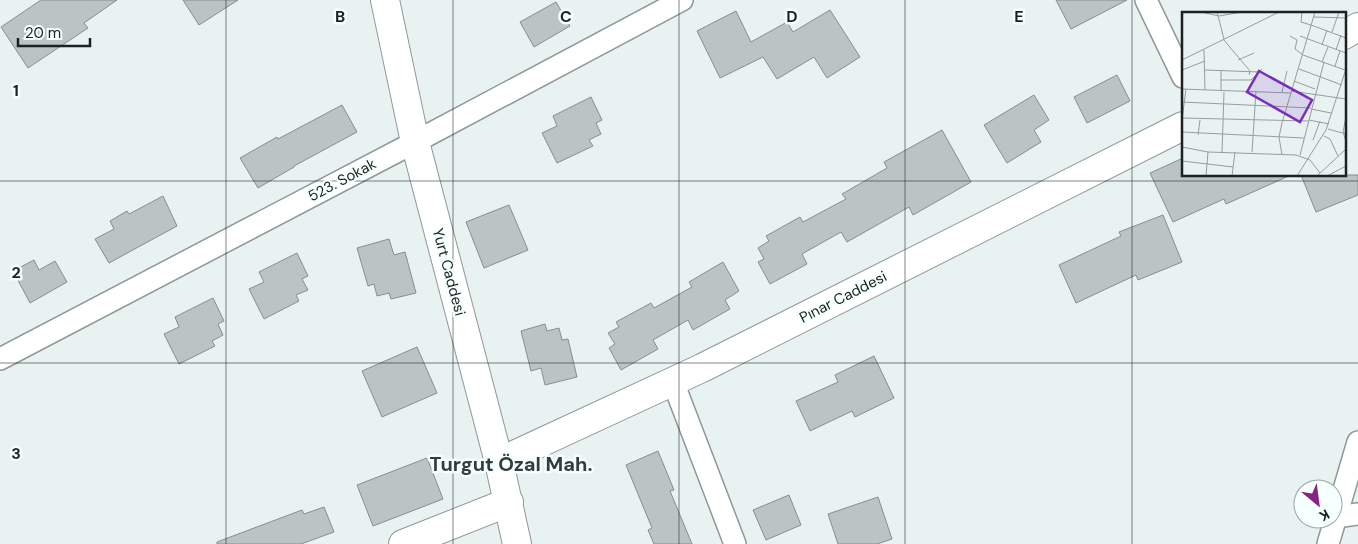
<svg xmlns="http://www.w3.org/2000/svg" width="1358" height="544" viewBox="0 0 1358 544" font-family="'DM Sans',sans-serif">
<style>
.building{fill:#b9c4c3;stroke:#858f8e}
.lines{fill:none;stroke-linecap:round;stroke-linejoin:round}
.street-casing{stroke:#8e9897;stroke-width:24}
.secondary-casing{stroke:#8e9897;stroke-width:30}
.street{stroke:#fff;stroke-width:21}
.secondary{stroke:#fff;stroke-width:28}
.grid{fill:none;stroke:#1d2120;stroke-width:1;stroke-opacity:0.55}
.labels{text-anchor:middle;dominant-baseline:central;stroke-width:5;stroke-linejoin:round;paint-order:stroke}
.street-label{font-size:15px;fill:#1d2120;stroke:#f4fffe}
.district-label{font-size:20px;font-weight:bold;fill:#343d3c;stroke:#f4fffe}
.inset-road{fill:none;stroke:#969e9d;stroke-width:1}
.view{fill:#7b2cbf;fill-opacity:0.15;stroke:#7b2cbf;stroke-width:2.5}
.inset-edge{fill:none;stroke:#1d2120;stroke-width:2.5}
.grid-label{font-size:16px;text-anchor:middle;font-weight:bold;fill:#1d2120;stroke:#f4fffe;stroke-width:5;stroke-linejoin:round;paint-order:stroke}
</style>
<rect width="100%" height="100%" fill="#e7f2f1"/>
<g class="building">
<path d="M41 0H117L84 23 88 28 28 68 1 27Z"/>
<path d="M183 0H238L199 25Z"/>
<path d="M1056 0H1127L1071 29Z"/>
<path d="M556 2 570 26 534 47 520 22Z"/>
<path d="M830 10 860 57 827 78 814 57 777 79 763 57 720 78 697 31 736 11 751 42 787 22 793 32Z"/>
<path d="M1117 75 1130 101 1087 123 1074 97Z"/>
<path d="M1034 95 1049 120 1034 130 1041 142 1007 163 984 125Z"/>
<path d="M591 97 602 120 596 123 601 134 589 140 593 146 557 163 542 133 557 126 553 116Z"/>
<path d="M342 105 357 132 294 166V167L258 188 240 158 277 137 278 139Z"/>
<path d="M942 130 971 182 913 215 909 207 847 242 841 232 802 254 807 264 770 284 758 262 764 259 758 248 769 241 766 236 800 217 803 222 846 199 842 194 887 168 884 162Z"/>
<path d="M1183 158V175H1291L1226 204 1224 199 1173 222 1150 173Z"/>
<path d="M1301 175H1358V195L1316 212Z"/>
<path d="M163 196 177 226 109 263 95 239 114 229 110 221 127 211 129 214Z"/>
<path d="M509 205 528 250 484 268 466 222Z"/>
<path d="M1163 215 1182 262 1138 280 1136 275 1076 303 1059 265 1121 236 1119 232Z"/>
<path d="M389 239 394 255 405 252 416 293 391 299 389 293 377 296 374 284 368 286 357 248Z"/>
<path d="M297 253 308 276 302 279 308 290 296 295 299 301 264 319 249 289 264 282 259 272Z"/>
<path d="M34 260 39 270 55 261 67 282 30 303 13 271Z"/>
<path d="M723 262 739 291 725 300 730 309 693 330 688 320 653 340 658 349 621 370 609 348 615 344 608 333 619 327 616 322 651 303 654 308 692 287 689 282Z"/>
<path d="M213 298 224 321 218 324 223 335 212 341 215 346 179 364 164 334 179 327 175 317Z"/>
<path d="M545 324 547 331 559 328 562 340 568 339 577 377 545 385 541 368 531 371 521 331Z"/>
<path d="M417 347 437 393 382 417 362 371Z"/>
<path d="M874 356 894 398 855 417 852 411 810 431 796 401 838 382 835 375Z"/>
<path d="M658 451 674 490 670 491 692 544H654L648 530 652 528 626 465Z"/>
<path d="M427 458 443 499 373 526 357 485Z"/>
<path d="M789 495 801 525 766 540 753 510Z"/>
<path d="M878 497 892 539 877 544H838L828 514Z"/>
<path d="M324 507 334 532 301 544H217V542L302 510 304 514Z"/>
</g>
<g class="lines">
<g class="street-casing">
<g id="street">
<path d="M1146 0 1183 77"/>
<path d="M0 359 415 142 682 0"/>
<path d="M673 382 735 544"/>
<path d="M1336 517 1358 514"/>
<path d="M1328 544 1358 442"/>
</g>
</g>
<g class="secondary-casing">
<g id="secondary">
<path d="M385 0 415 142 499 462 517 544"/>
<path d="M1344 35 1358 27"/>
<path d="M499 462 702 368 1183 126"/>
<path d="M403 544 509 502"/>
</g>
</g>
<use href="#street" class="street"/>
<use href="#secondary" class="secondary"/>
</g>
<path class="grid" d="M226 0V544M453 0V544M679 0V544M905 0V544M1132 0V544M0 181H1358M0 363H1358"/>
<g class="labels">
<g class="street-label">
<text transform="translate(342 180) rotate(-28)">523. Sokak</text>
<text transform="translate(449 272) rotate(75)">Yurt Caddesi</text>
<text transform="translate(843 297) rotate(-27)">Pınar Caddesi</text>
</g>
<g class="district-label">
<text x="511" y="464">Turgut Özal Mah.</text>
</g>
</g>
<g transform="translate(1182 12)">
<rect width="164" height="164" fill="#e7f2f1"/>
<path class="inset-road" d="M19 0 37 4 60 0M35 0 42 27M120 0 119 10 129 13M132 5 164 6M129 13 164 26M150 20 157 0M108 24 115 28 113 37 121 43 163 58M118 24 164 41M41 27 68 59 67 63M140 33 145 18M22 38 23 78M154 38 159 23M0 48 97 0M56 48 72 41M140 50 146 35M153 54 158 39M117 57 160 73M0 58 23 49M23 58 77 60M39 68H69L80 57M112 69 133 77M0 77 109 81M39 79V58M109 79 164 87M100 80 105 59M0 90 129 96M129 97 149 101M164 105 161 120 164 129M0 106 126 109M0 108 4 77M127 108 147 112M146 117 164 122M0 120 122 126M16 123 18 108M142 124 148 127 156 144M131 128 138 109M0 135 26 140 114 143 128 148 138 161M70 140 74 79M40 141 42 80M100 143 97 125 100 111 133 0M118 143 142 50M0 149 51 155M24 164 26 140M50 164 53 140M115 164 144 118 164 57M135 164 164 137M145 164 164 154"/>
<path class="view" d="M77 59 130 88 118 110 65 80Z"/>
<rect width="164" height="164" class="inset-edge"/>
</g>
<g class="grid-label">
<text x="340" y="22">B</text>
<text x="566" y="22">C</text>
<text x="792" y="22">D</text>
<text x="1019" y="22">E</text>
<text x="16" y="96">1</text>
<text x="16" y="278">2</text>
<text x="16" y="459">3</text>
</g>
<g transform="translate(1318 504) rotate(151)"><circle r="24" fill="#f4fffe" stroke="#9ea6a5"/>
<path d="M0-4L9 19L0 12L-9 19Z" fill="#8a2187"/>
<text y="-8" font-size="14" font-weight="bold" text-anchor="middle" fill="#1d2120">K</text>
</g>
<path d="M18 38v8h72v-8" fill="none" stroke="#1d2120" stroke-width="2.5"/>
<text x="25" y="38" font-size="15" fill="#1d2120" stroke="#f4fffe" stroke-width="4" paint-order="stroke">20 m</text>
</svg>
